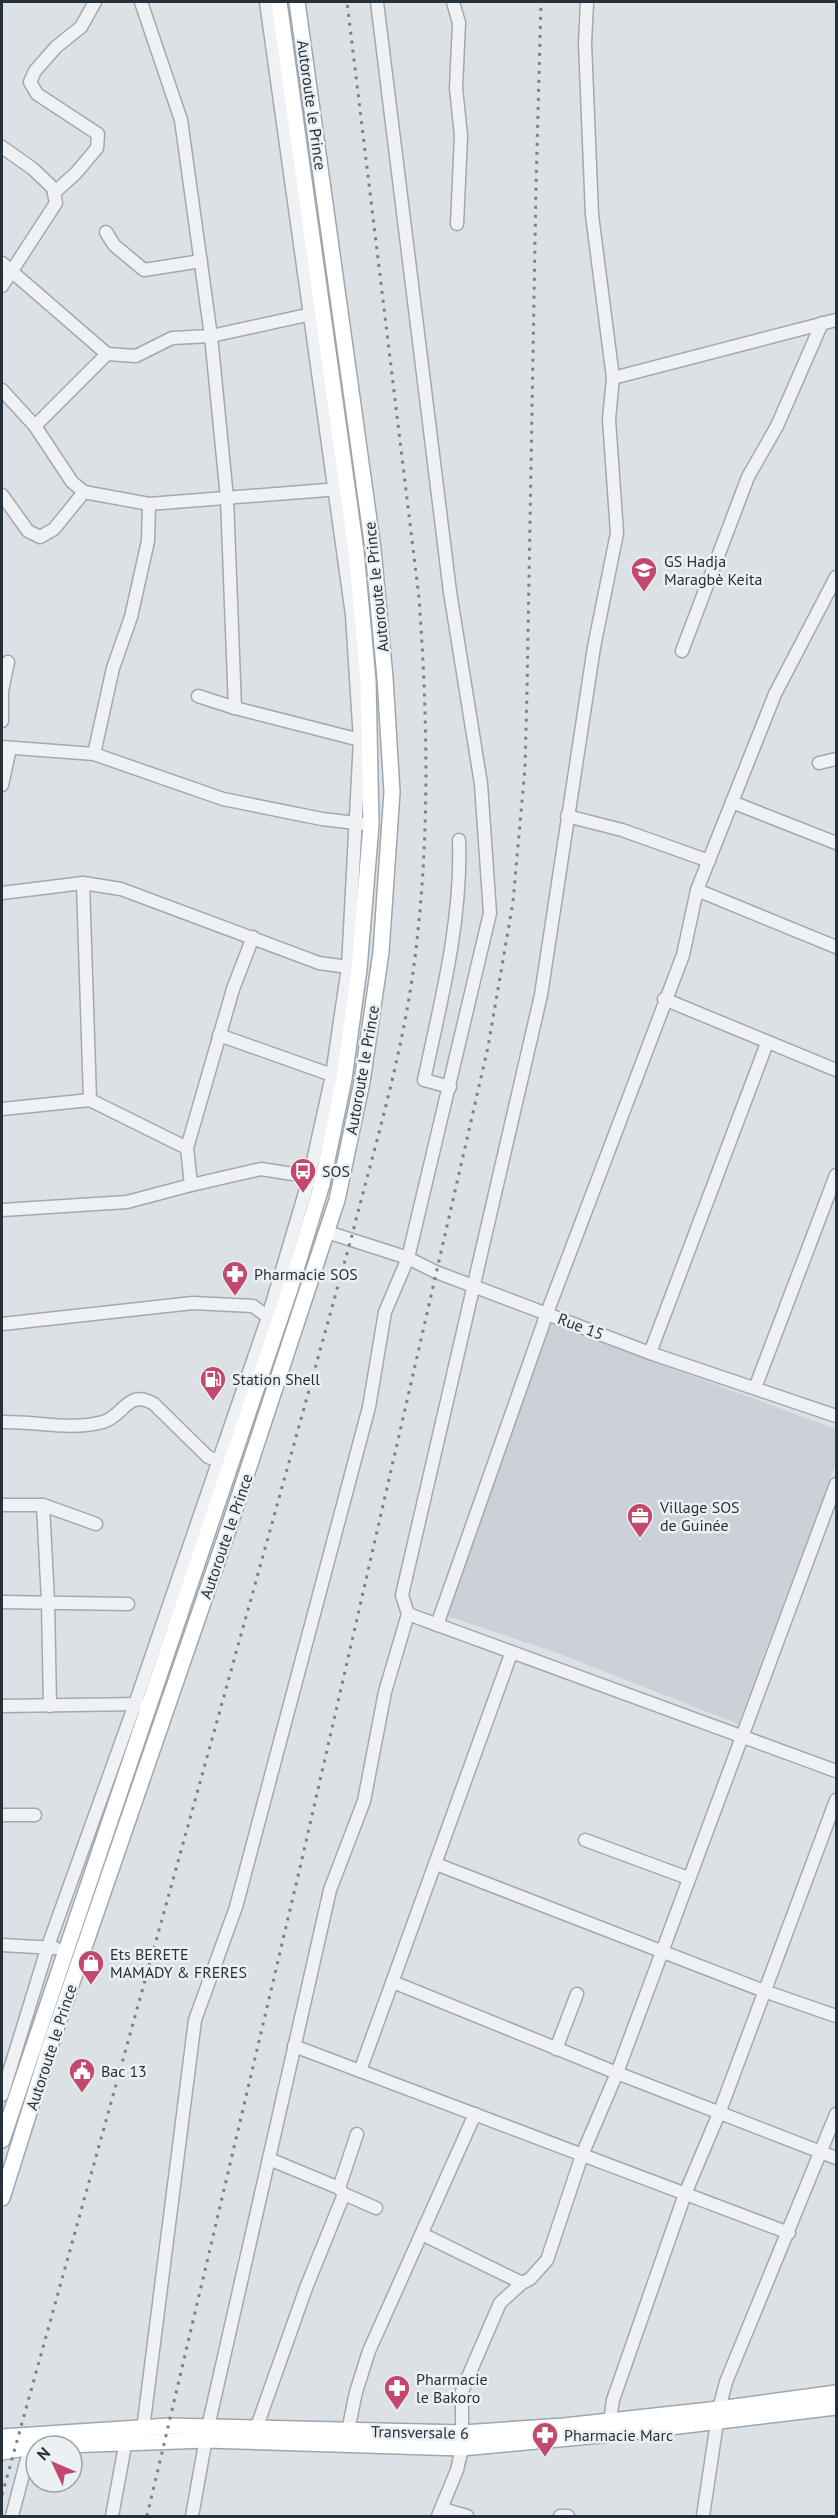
<svg xmlns="http://www.w3.org/2000/svg" width="838" height="2518" viewBox="0 0 838 2518" font-family="'PT Sans',sans-serif">
<style>
.built{fill:#cbd1d7}
.lines{fill:none;stroke-linecap:round;stroke-linejoin:round}
.minor-casing{stroke:#a2a9af;stroke-width:15}
.major-casing{stroke:#9da7b0;stroke-width:18}
.minor{stroke:#eff1f4;stroke-width:12}
.major{stroke:#fff;stroke-width:15}
.rail{stroke:#77838e;stroke-width:3;stroke-dasharray:3 6;stroke-linecap:butt}
.labels{text-anchor:middle;dominant-baseline:central;stroke-width:5;stroke-linejoin:round;paint-order:stroke}
.street-label{font-size:16px;fill:#27313b;stroke:#ebf0f3}
.poi-label{font-size:16px;fill:#27313b;stroke:#ebf0f3;text-anchor:start}
</style>
<rect width="100%" height="100%" fill="#dce1e5"/>
<path class="built" d="M549 1323 836 1429V1463L738 1724 560 1654 444 1615Z"/>
<g class="lines">
<g class="minor-casing">
<g id="minor">
<path d="M141 2 181 120 211 336 227 498 235 708"/>
<path d="M453 2 459 23 456 88 461 136 457 224"/>
<path d="M2 147 33 169 53 188 56 203 2 286"/>
<path d="M54 193 76 173 97 148 98 134 37 94 30 82 35 71 56 47 81 27 95 2"/>
<path d="M106 232 114 245 144 270 201 261"/>
<path d="M2 263 107 354 136 356 172 338 211 336 316 313"/>
<path d="M613 378 836 320"/>
<path d="M2 390 35 426 72 482 84 492 149 504 340 489"/>
<path d="M35 426 107 354"/>
<path d="M2 495 28 531 40 537 54 529 84 492"/>
<path d="M682 651 748 477 777 426 822 323"/>
<path d="M198 696 235 708 360 740"/>
<path d="M2 721V691L8 662"/>
<path d="M2 747 94 754 223 799 322 819 364 824"/>
<path d="M94 754 113 668 131 617 148 541 149 504"/>
<path d="M819 763 836 759"/>
<path d="M2 785 10 748"/>
<path d="M732 802 836 843"/>
<path d="M567 816 622 830 709 861"/>
<path d="M83 883 90 1100"/>
<path d="M697 890 836 947"/>
<path d="M2 893 83 883 121 889 319 963 355 968"/>
<path d="M664 999 836 1070"/>
<path d="M219 1035 332 1075"/>
<path d="M450 1087 424 1080C441 1001 462 921 459 840"/>
<path d="M2 1109 90 1100 187 1148"/>
<path d="M191 1185 187 1148 233 989 253 937"/>
<path d="M2 1210 127 1202 191 1185 261 1169 299 1175 315 1181"/>
<path d="M327 1232 408 1258 436 1272 650 1353 836 1416"/>
<path d="M2 1324 193 1303 253 1306 268 1317 273 1318"/>
<path d="M650 1353 767 1043"/>
<path d="M755 1388 836 1175"/>
<path d="M2 1422C36 1421 69 1431 103 1422 124 1416 128 1388 154 1404L208 1457 226 1463"/>
<path d="M2 1505H43L96 1524"/>
<path d="M43 1505 48 1601 50 1706"/>
<path d="M2 1602 128 1604"/>
<path d="M408 1614 836 1771"/>
<path d="M437 1625 547 1313 683 955 697 890 775 694 836 577"/>
<path d="M2 1706 142 1704"/>
<path d="M2 1815H35"/>
<path d="M585 1840 688 1878"/>
<path d="M436 1864 764 1991 836 2016"/>
<path d="M2 1945 55 1948"/>
<path d="M393 1982 617 2073 836 2158"/>
<path d="M294 2046 789 2233"/>
<path d="M556 2049 577 1994"/>
<path d="M360 2071 511 1654"/>
<path d="M2 2095 48 1946 135 1704 268 1317 309 1179 332 1075 348 967 360 740 352 615 266 2"/>
<path d="M269 2159 339 2188 344 2194 376 2208"/>
<path d="M339 2188 357 2134"/>
<path d="M422 2234 522 2283"/>
<path d="M610 2421 613 2400 685 2194 720 2111 836 1800"/>
<path d="M143 2429 195 2020 236 1907 369 1407 385 1312 408 1258 490 913 481 784 450 592 377 2"/>
<path d="M256 2429 306 2288 344 2194"/>
<path d="M348 2431 356 2392 369 2351 475 2114"/>
<path d="M443 2509 467 2516"/>
<path d="M12 2516 32 2440"/>
<path d="M112 2516 127 2435"/>
<path d="M192 2516 208 2427 330 1890 364 1801 385 1692 408 1614 402 1595 541 995 594 647 617 533 609 419 613 378 592 215 585 43 587 2"/>
<path d="M438 2516 457 2470 462 2448V2391L500 2303 522 2283 530 2279 547 2260 582 2155 617 2073 836 1484"/>
<path d="M560 2516H568"/>
<path d="M703 2516 719 2409 726 2382 836 2114"/>
</g>
</g>
<g class="major-casing">
<g id="major">
<path d="M2 2140 290 1289 322 1184 344 1079 359 969 371 825 368 680 356 551 279 2"/>
<path d="M2 2198 49 2049 227 1533 337 1200 362 1082 381 952 392 792 385 678 373 549 297 2"/>
<path d="M2 2437 169 2426 463 2433 564 2426 719 2409 836 2393"/>
<path d="M37 2446 206 2440 462 2448 612 2434 836 2407"/>
<path d="M2 2452 36 2446"/>
</g>
</g>
<use href="#minor" class="minor"/>
<use href="#major" class="major"/>
<g class="rail">
<path d="M2 2495 351 1239C374 1149 402 1057 414 965 430 843 428 721 419 598L347 2"/>
<path d="M147 2516 302 1859 488 1047 513 902 525 768 527 691 536 186 541 2"/>
</g>
</g>
<defs>
<g id="school-pin" transform="scale(1.35)"><path d="M0 17L-7.5 6A9.5 9.5 0 1 1 7.5 6Z" fill="#c3486d" stroke="#ebf0f3"/><path d="M0-5L7-2L0 1L-7-2ZM-4 1L0 2.5L4 1V4Q0 6-4 4Z" fill="#fff"/></g>
<g id="bus-pin" transform="scale(1.35)"><path d="M0 17L-7.5 6A9.5 9.5 0 1 1 7.5 6Z" fill="#c3486d" stroke="#ebf0f3"/><path d="M-5-6H5V4H4V6H2V4H-2V6H-4V4H-5ZM-3.5-4V0h7V-4ZM-3.5 1.2v1.5H-2V1.2ZM2 1.2v1.5H3.5V1.2Z" fill="#fff"/></g>
<g id="pharmacy-pin" transform="scale(1.35)"><path d="M0 17L-7.5 6A9.5 9.5 0 1 1 7.5 6Z" fill="#c3486d" stroke="#ebf0f3"/><path d="M-2-6h4v4h4v4h-4v4h-4v-4h-4v-4h4Z" fill="#fff"/></g>
<g id="fuel-pin" transform="scale(1.35)"><path d="M0 17L-7.5 6A9.5 9.5 0 1 1 7.5 6Z" fill="#c3486d" stroke="#ebf0f3"/><path d="M-5.5-6h7V0h2V4h1.3V-2.5L3-4.5l.8-.8L6-3V5H2.5V1h-1V6h-7ZM-4.2-4.7v3.2H.2V-4.7Z" fill="#fff"/></g>
<g id="office-pin" transform="scale(1.35)"><path d="M0 17L-7.5 6A9.5 9.5 0 1 1 7.5 6Z" fill="#c3486d" stroke="#ebf0f3"/><path d="M-6-3h4V-5.5h4V-3h4V5H-6ZM-1-4.5V-3h2v-1.5ZM-6 0V1H6V0Z" fill="#fff"/></g>
<g id="shop-pin" transform="scale(1.35)"><path d="M0 17L-7.5 6A9.5 9.5 0 1 1 7.5 6Z" fill="#c3486d" stroke="#ebf0f3"/><path d="M-5-2.5h2.3a2.7 3.5 0 0 1 5.4 0H5L5.5 6h-11ZM-1.5-2.5h3a1.5 2.3 0 0 0-3 0Z" fill="#fff"/></g>
<g id="civic-pin" transform="scale(1.35)"><path d="M0 17L-7.5 6A9.5 9.5 0 1 1 7.5 6Z" fill="#c3486d" stroke="#ebf0f3"/><path d="M-.6-6.5H3V-4.5H.6V-3L4-1V1h2V6H-6V1h2V-1L-.6-3ZM-1.2 2.5V6h2.4V2.5Z" fill="#fff"/></g>
</defs>
<g fill-rule="evenodd">
<use href="#school-pin" x="644" y="570"/>
<use href="#bus-pin" x="303" y="1171"/>
<use href="#pharmacy-pin" x="235" y="1274"/>
<use href="#fuel-pin" x="213" y="1379"/>
<use href="#office-pin" x="640" y="1516"/>
<use href="#shop-pin" x="91" y="1963"/>
<use href="#civic-pin" x="82" y="2071"/>
<use href="#pharmacy-pin" x="397" y="2388"/>
<use href="#pharmacy-pin" x="545" y="2435"/>
</g>
<g class="labels">
<g class="street-label">
<text transform="translate(312 105) rotate(82)">Autoroute le Prince</text>
<text transform="translate(376 587) rotate(-96)">Autoroute le Prince</text>
<text transform="translate(362 1070) rotate(-80)">Autoroute le Prince</text>
<text transform="translate(581 1326) rotate(21)">Rue 15</text>
<text transform="translate(226 1536) rotate(-71)">Autoroute le Prince</text>
<text transform="translate(51 2047) rotate(-72)">Autoroute le Prince</text>
<text transform="translate(420 2432) rotate(1)">Transversale 6</text>
</g>
<g class="poi-label">
<text x="664" y="561">GS Hadja<tspan x="664" dy="18">Maragbè Keita</tspan></text>
<text x="322" y="1171">SOS</text>
<text x="254" y="1274">Pharmacie SOS</text>
<text x="232" y="1379">Station Shell</text>
<text x="660" y="1507">Village SOS<tspan x="660" dy="18">de Guinée</tspan></text>
<text x="110" y="1954">Ets BERETE<tspan x="110" dy="18">MAMADY &amp; FRERES</tspan></text>
<text x="101" y="2071">Bac 13</text>
<text x="416" y="2379">Pharmacie<tspan x="416" dy="18">le Bakoro</tspan></text>
<text x="564" y="2435">Pharmacie Marc</text>
</g>
</g>
<rect width="838" height="2518" fill="none" stroke="#27313b" stroke-width="6"/>
<g transform="translate(54 2464) rotate(314)"><circle r="28" fill="#ebf0f3" stroke="#9da4a9" stroke-width="1.5"/>
<path d="M0-4.5L10 22L0 15L-10 22Z" fill="#c3486d"/>
<text y="-9" font-size="16" font-weight="bold" text-anchor="middle" fill="#27313b">N</text>
</g>
</svg>
